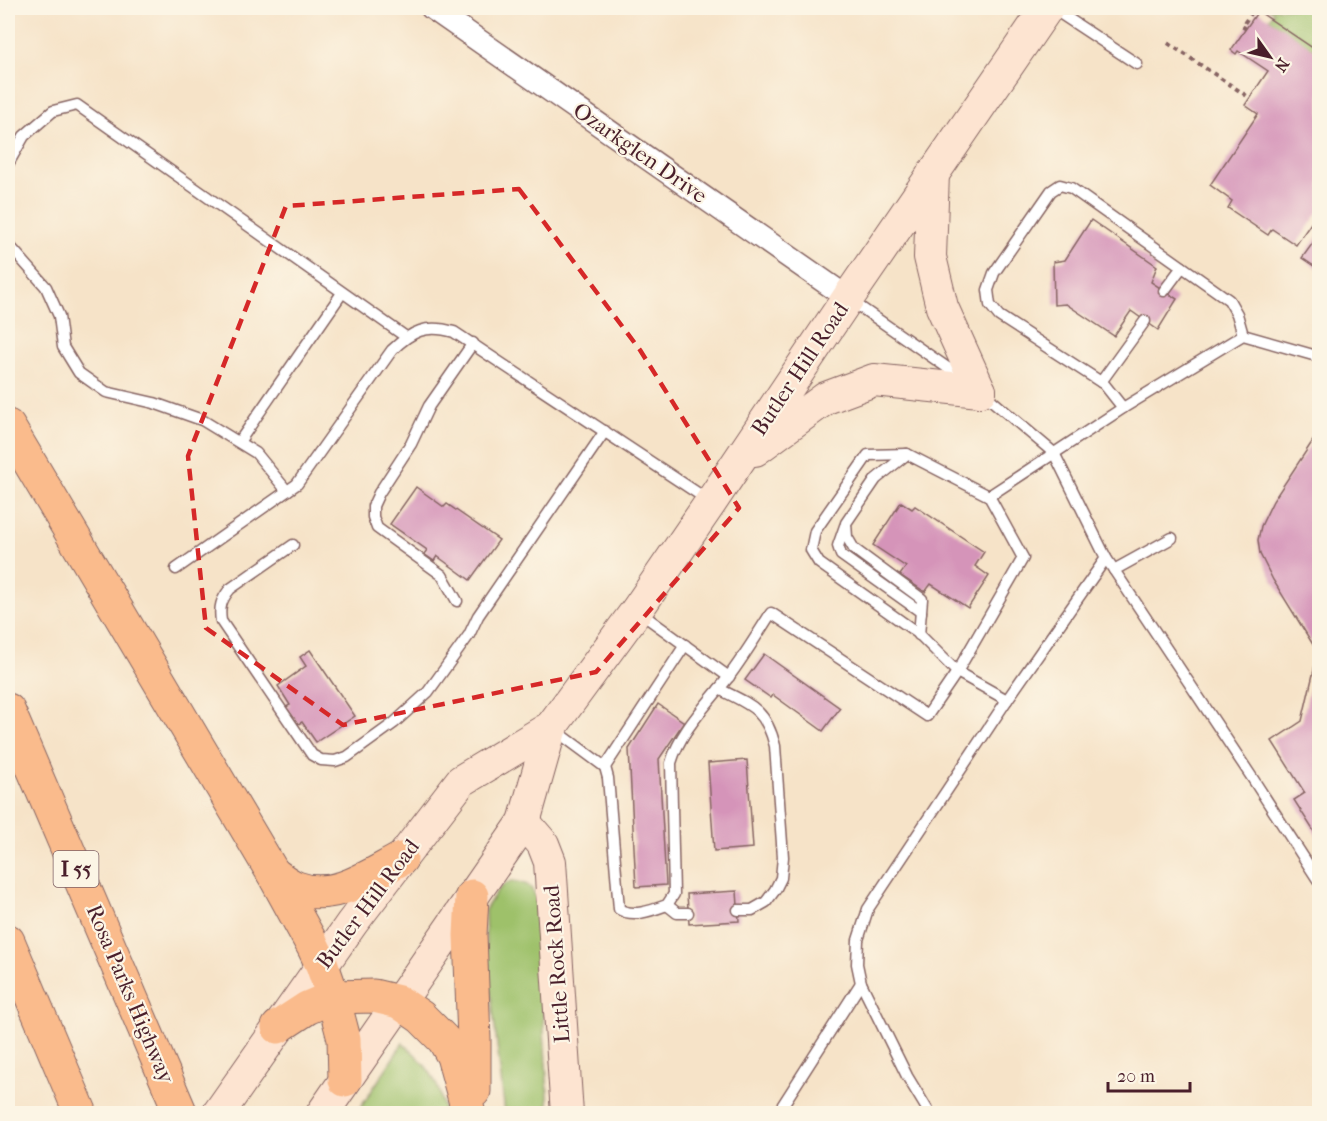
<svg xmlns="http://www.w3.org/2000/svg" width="1327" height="1121" viewBox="0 0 1327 1121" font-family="'IM FELL French Canon',serif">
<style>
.green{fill:#9ec16b;stroke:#74704b;stroke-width:1.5}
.building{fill:#d594b9}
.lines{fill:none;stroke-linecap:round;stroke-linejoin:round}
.lane-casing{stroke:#866462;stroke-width:13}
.street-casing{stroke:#866462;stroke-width:25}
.secondary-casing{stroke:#866462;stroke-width:34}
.highway-casing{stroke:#866462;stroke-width:35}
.path{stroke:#866462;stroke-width:4;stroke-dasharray:4.5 4.5;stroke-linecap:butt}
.lane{stroke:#fff;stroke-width:10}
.street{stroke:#fff;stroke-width:22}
.secondary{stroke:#fde4d1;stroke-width:32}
.highway{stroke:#fabb8c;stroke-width:33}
.marked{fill:none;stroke:#d62828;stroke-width:4.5;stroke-dasharray:12 8;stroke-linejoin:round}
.labels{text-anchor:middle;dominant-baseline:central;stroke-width:4.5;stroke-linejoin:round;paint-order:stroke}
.shield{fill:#fcf5e5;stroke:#7f5f63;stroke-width:1.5}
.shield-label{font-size:21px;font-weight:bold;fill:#4a1f2b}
.street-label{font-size:22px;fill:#4a1f2b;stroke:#fcf5e5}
</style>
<rect width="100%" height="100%" fill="#fcf5e5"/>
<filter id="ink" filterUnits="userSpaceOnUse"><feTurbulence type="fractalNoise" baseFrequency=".0167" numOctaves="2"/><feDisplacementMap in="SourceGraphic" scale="12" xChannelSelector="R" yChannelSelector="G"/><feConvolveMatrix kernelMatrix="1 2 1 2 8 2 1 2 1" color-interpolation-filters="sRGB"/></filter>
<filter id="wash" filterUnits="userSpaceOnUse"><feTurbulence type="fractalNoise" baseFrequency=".008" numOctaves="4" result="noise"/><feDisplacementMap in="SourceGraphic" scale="24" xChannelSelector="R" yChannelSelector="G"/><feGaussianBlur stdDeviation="1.35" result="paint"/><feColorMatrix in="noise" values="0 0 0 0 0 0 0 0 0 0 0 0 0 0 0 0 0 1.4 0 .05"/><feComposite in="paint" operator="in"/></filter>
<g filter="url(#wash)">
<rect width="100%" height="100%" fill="#f6e3c8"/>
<g class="green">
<path d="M1268 8H1319V53L1269 19 1274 12Z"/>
<path d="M512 881C527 883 532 885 536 899L549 1113H505L486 951 485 910 497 891 505 884Z"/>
<path d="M403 1043C427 1064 440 1081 444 1113H357Z"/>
</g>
<g id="blocks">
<g class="building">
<path d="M1258 11 1320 53V210L1296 245 1272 229 1268 235 1228 208 1232 201 1210 185 1258 114 1245 105 1268 71 1238 51 1236 54 1231 50Z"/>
<path d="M1091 220 1157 266 1151 282 1177 299 1158 330 1131 311 1114 336 1066 304 1054 305 1053 262 1065 260Z"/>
<path d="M1320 233V270L1302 258Z"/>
<path d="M1320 430V841L1294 800 1305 793 1272 741 1302 721 1314 670 1317 651 1273 580 1260 554 1258 540 1261 526 1273 501Z"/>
<path d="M416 487 444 507 447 504 499 540 470 580 437 556 434 561 424 554 427 550 390 524Z"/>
<path d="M901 502 912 509 915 506 984 552 975 566 989 576 968 608 931 584 925 592 900 575 906 567 873 545Z"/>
<path d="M310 650 355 716 316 742 302 722 298 724 286 707 290 705 278 686 306 666 300 657Z"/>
<path d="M764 654 840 708 823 731 773 695 771 698 745 680Z"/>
<path d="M658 704 684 722 659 759 666 885 636 887 629 749Z"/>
<path d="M747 760 753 848 714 851 708 763Z"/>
<path d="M737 891 739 921 689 924 687 894Z"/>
</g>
</g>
</g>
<g filter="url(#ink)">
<use href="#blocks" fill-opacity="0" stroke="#866462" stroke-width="1.5"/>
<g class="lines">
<g class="lane-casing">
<g id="lane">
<path d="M1052 8 1137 64"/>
<path d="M8 164 24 136 53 111 77 105 406 337"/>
<path d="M8 244 46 287 59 316 63 347 79 373 106 392 154 403 202 420 256 453 287 491"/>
<path d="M1164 291 1182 267"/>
<path d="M850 300 965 380"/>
<path d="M1101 382 1145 321"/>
<path d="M983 393 1054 453 1106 558 1251 776 1320 883"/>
<path d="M1123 408 1104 384 999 316 990 305 988 290 994 273 1051 191 1060 185 1071 188 1229 300 1237 314 1243 335"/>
<path d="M239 442 342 293"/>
<path d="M907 454 989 496 1023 558 957 672 919 634 819 563 811 550 815 531 868 455Z"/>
<path d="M907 454 876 479 846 523 847 537 854 549 922 599 919 635"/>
<path d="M989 496 1123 408 1243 335 1320 357"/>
<path d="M845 526 838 546 841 555 921 612"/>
<path d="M293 545 230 589C221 600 219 607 221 621L312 755 321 760 335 761 347 757 394 723 428 692 469 635 478 616 605 431"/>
<path d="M176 569 297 484 392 350C412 331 426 324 454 332L708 500"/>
<path d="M1114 570 1172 538"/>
<path d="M457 601 442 575 377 528 373 517V506L379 493 411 444 429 406 473 343"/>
<path d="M639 612 729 677"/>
<path d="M719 689C751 705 766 709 775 746L783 857 781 878 775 890 766 902 752 910H738"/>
<path d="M555 730 605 767 608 778 619 909C633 918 653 910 667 905L674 894 671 763C680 731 707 705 727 679 743 658 757 635 771 613L927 716 957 672 1007 700"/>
<path d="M605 767 685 645"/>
<path d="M667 905 677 913H688"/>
<path d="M777 1114 861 983"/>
<path d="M930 1114 907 1076 861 983 857 964 858 940 868 909 1007 700 1106 558"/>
</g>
</g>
<g class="street-casing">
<path id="street" d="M432 8 848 298"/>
</g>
<g class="secondary-casing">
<g id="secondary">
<path d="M933 173 930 257 942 307 980 391"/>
<path d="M755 450 826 398 874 380 980 391"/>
<path d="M524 822 543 844 550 862 567 1114"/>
<path d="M218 1114 352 923 461 781 551 727"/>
<path d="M322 1114 524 822 551 727 637 610 711 502 848 298 1047 8"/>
</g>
</g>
<g class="highway-casing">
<g id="highway">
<path d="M8 426 273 873 313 946 322 965 333 997 344 1039 345 1080"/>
<path d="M8 710 181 1114"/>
<path d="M273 873C280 878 288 885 297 888 334 902 370 875 401 859"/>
<path d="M472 896 470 935 474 1039V1091"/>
<path d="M8 941 81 1114"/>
<path d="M278 1027 307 1008 333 997 374 996 399 1002 421 1017 444 1040 453 1056 469 1114"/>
</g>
</g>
<g class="path">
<path d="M1246 29 1242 26 1255 8"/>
<path d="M1168 43 1250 98"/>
</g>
<use href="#lane" class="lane"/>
<use href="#street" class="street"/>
<use href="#secondary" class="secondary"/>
<use href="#highway" class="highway"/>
</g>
</g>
<path class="marked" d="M519 189 640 350 739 508 596 672 343 725 206 628 188 456 286 206Z"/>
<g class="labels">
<rect class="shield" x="53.5" y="851" width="45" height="36" rx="4.5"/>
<g class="shield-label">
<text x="76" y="869">I 55</text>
</g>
<g class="street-label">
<text transform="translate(640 153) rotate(35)">Ozarkglen Drive</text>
<text transform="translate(800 369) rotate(-56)">Butler Hill Road</text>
<text transform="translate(368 904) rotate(-53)">Butler Hill Road</text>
<text transform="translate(557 964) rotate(-94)">Little Rock Road</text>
<text transform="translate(130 994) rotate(67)">Rosa Parks Highway</text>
</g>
</g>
<rect width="1327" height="1121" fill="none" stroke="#fcf5e5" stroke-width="30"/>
<g transform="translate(1270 57) rotate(124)" stroke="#fcf5e5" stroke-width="4.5" paint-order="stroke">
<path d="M0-4.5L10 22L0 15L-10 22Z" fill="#4a1f2b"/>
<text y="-9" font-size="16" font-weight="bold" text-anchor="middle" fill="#4a1f2b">N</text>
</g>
<path d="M1108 1082v9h82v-9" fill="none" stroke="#4a1f2b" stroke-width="3"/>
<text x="1117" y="1082" font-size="18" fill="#4a1f2b" stroke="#fcf5e5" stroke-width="4.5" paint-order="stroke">20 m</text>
</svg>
